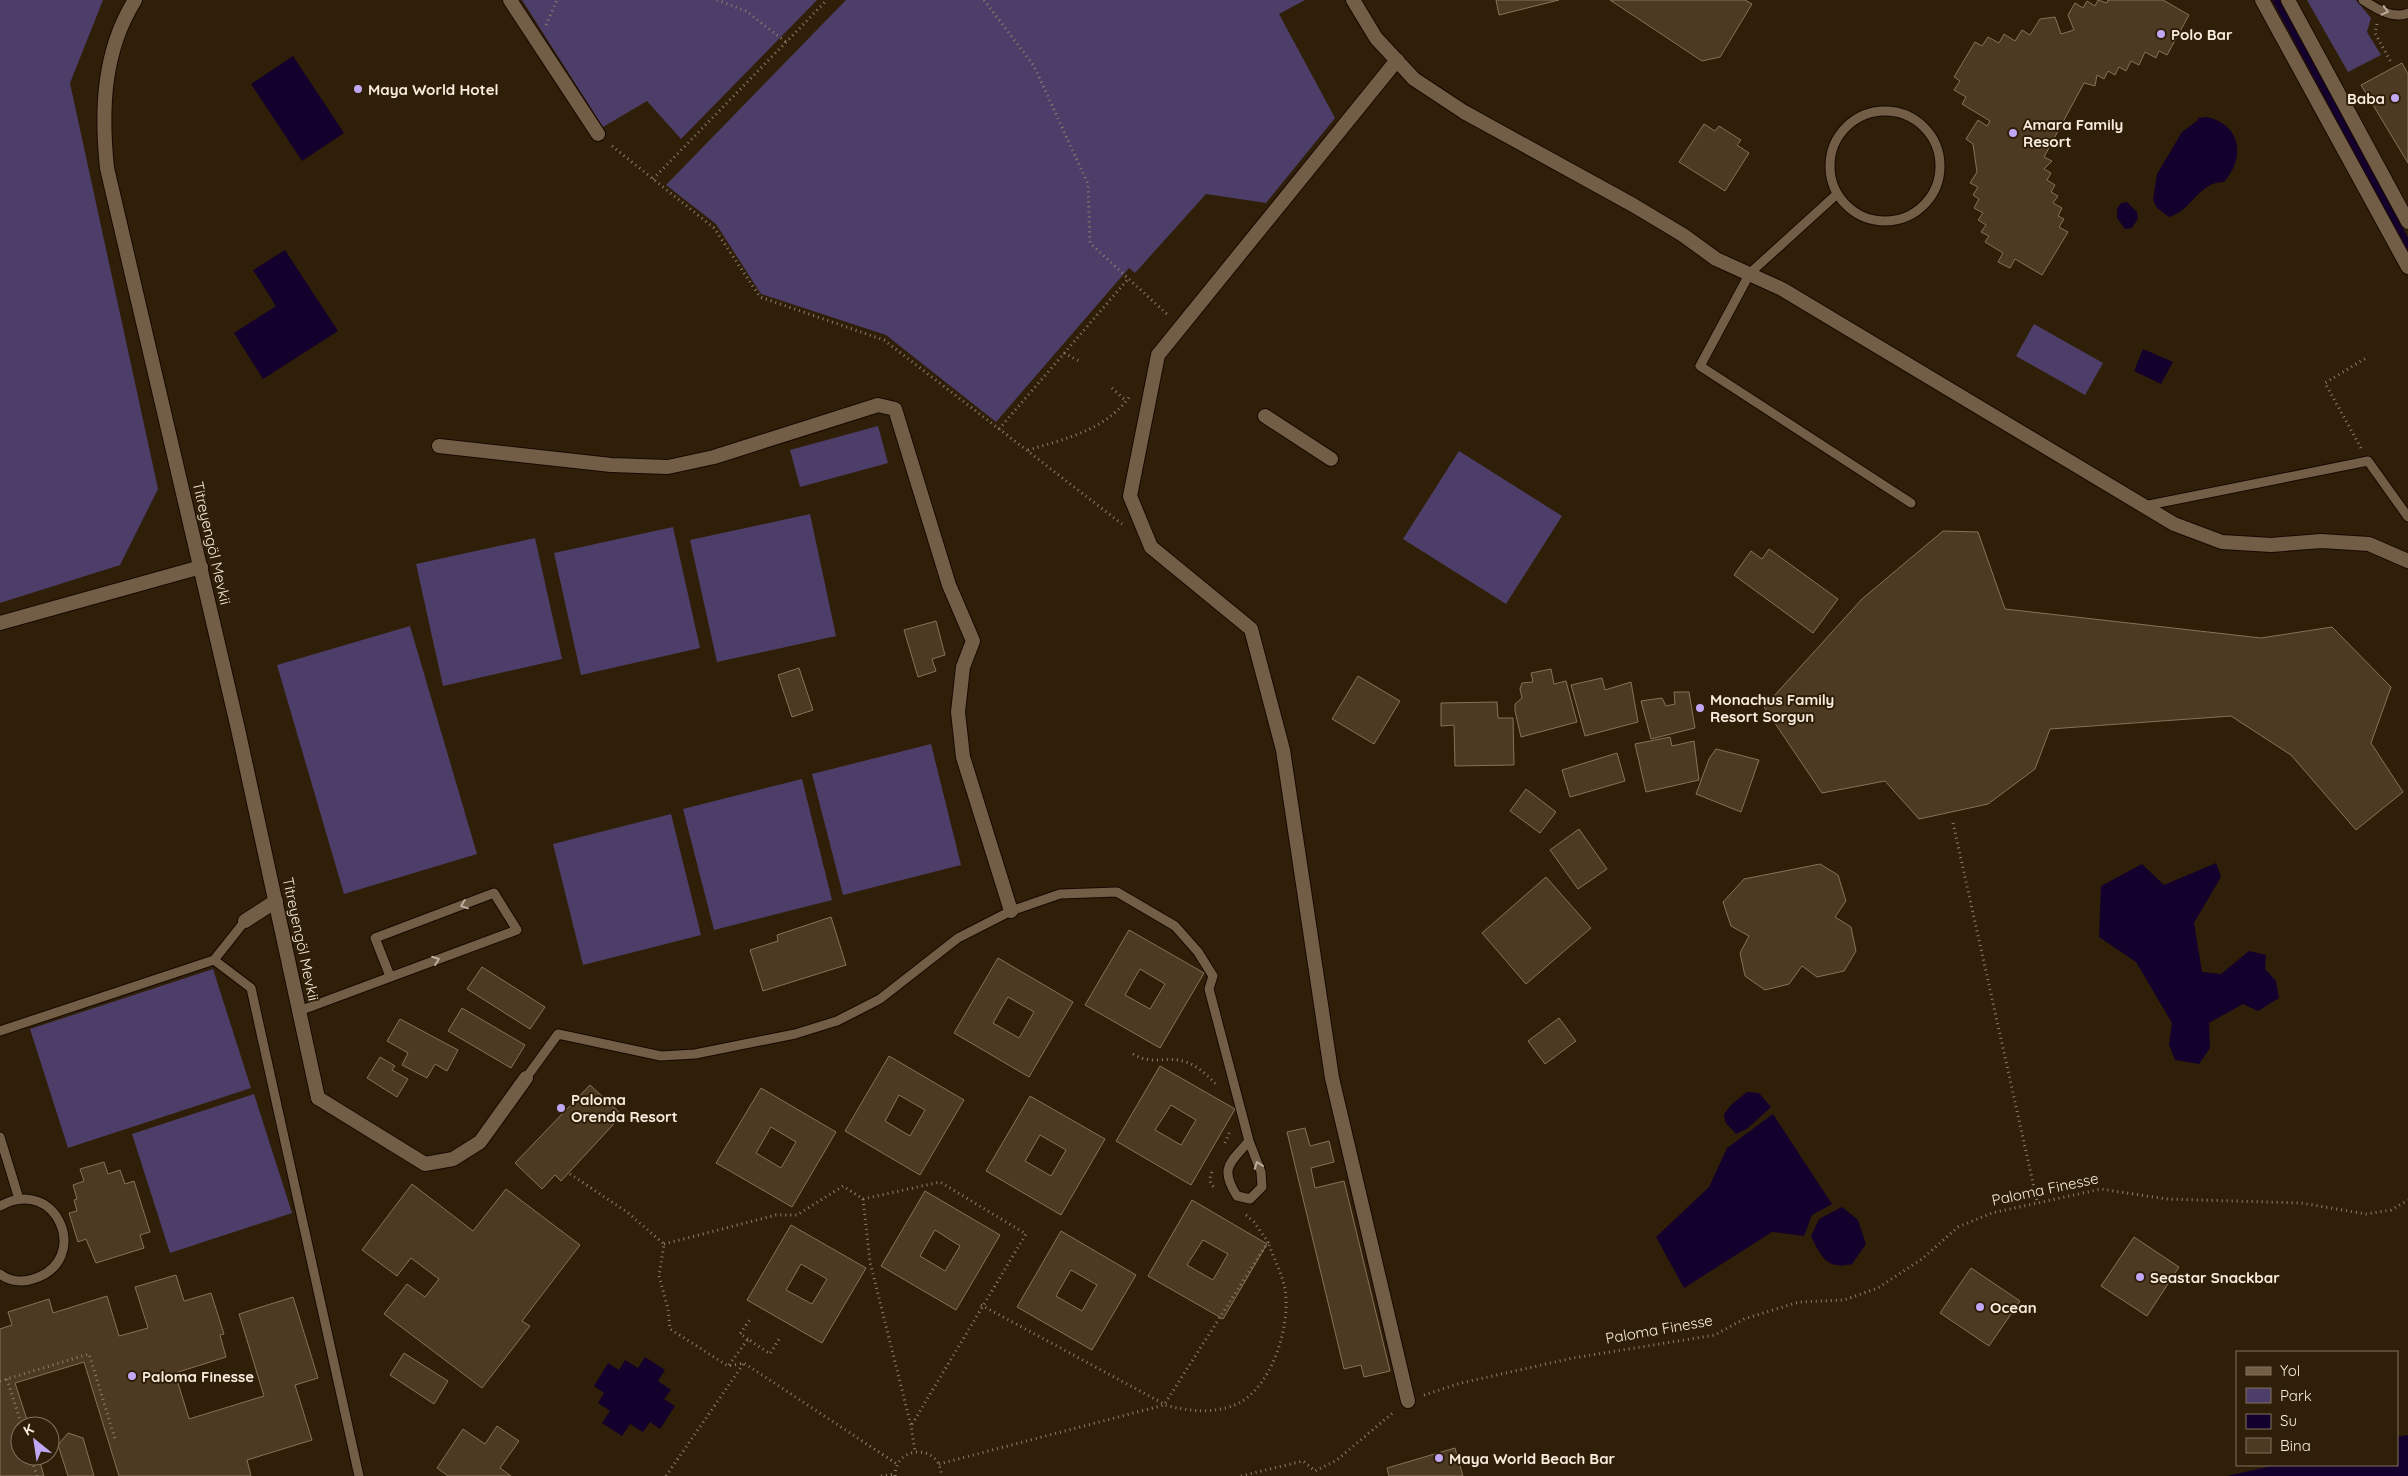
<svg xmlns="http://www.w3.org/2000/svg" width="2408" height="1476" viewBox="0 0 2408 1476" font-family="Quicksand,sans-serif">
<style>
.green{fill:#4c3e69}
.water{fill:#13002c}
.lines{fill:none;stroke-linecap:round;stroke-linejoin:round}
.stream{stroke:#13002c;stroke-width:7}
.building{fill:#4d3a23;stroke:#867259;fill-rule:evenodd}
.service-casing{stroke:#180800;stroke-width:11}
.pedestrian-casing{stroke:#180800;stroke-width:16}
.minor-casing{stroke:#180800;stroke-width:16}
.tertiary-casing{stroke:#180800;stroke-width:16}
.path{stroke:#8c7e6b;stroke-width:3;stroke-dasharray:1 4;stroke-linecap:butt}
.service{stroke:#725e46;stroke-width:9}
.pedestrian{stroke:#725e46;stroke-width:14}
.minor{stroke:#725e46;stroke-width:14}
.tertiary{stroke:#725e46;stroke-width:14}
.oneway{stroke:#bcac9a}
.poi-dot{fill:#c0a8f4;stroke:#301f08;stroke-width:2}
.labels{text-anchor:middle;dominant-baseline:central;stroke-width:4;stroke-linejoin:round;paint-order:stroke}
.poi-label{font-size:15px;font-weight:bold;fill:#f8ecdf;stroke:#301f08;text-anchor:start}
.street-label{font-size:15px;fill:#f8ecdf;stroke:#301f08}
</style>
<rect width="100%" height="100%" fill="#301f08"/>
<g class="green">
<path d="M0 0H103L70 83 158 489 120 565 0 603Z"/>
<path d="M522 0H817L681 139 647 101 603 127Z"/>
<path d="M846 0H1305L1279 14 1335 118 1266 203 1206 194 1135 273 1129 268 996 422 886 335 761 294 716 224 666 185Z"/>
<path d="M2307 0H2356L2371 18 2367 32 2381 55 2348 72Z"/>
<path d="M2034 324 2103 363 2085 395 2016 356Z"/>
<path d="M878 426 888 463 800 487 790 450Z"/>
<path d="M1459 451 1562 516 1506 604 1403 539Z"/>
<path d="M810 514 836 636 717 662 690 540Z"/>
<path d="M673 527 700 648 581 675 554 553Z"/>
<path d="M535 538 562 659 443 686 416 564Z"/>
<path d="M410 626 477 854 344 894 277 665Z"/>
<path d="M931 744 961 865 843 895 812 774Z"/>
<path d="M802 779 832 900 714 930 683 809Z"/>
<path d="M671 814 701 935 583 965 553 844Z"/>
<path d="M213 969 251 1088 68 1148 30 1029Z"/>
<path d="M254 1094 292 1213 170 1253 132 1134Z"/>
</g>
<g class="water">
<path d="M293 56 344 133 302 161 251 84Z"/>
<path d="M2207 117C2241 125 2246 157 2224 182 2198 182 2192 211 2169 217L2157 208 2153 200 2157 174 2182 132 2198 120V118Z"/>
<path d="M2127 202 2137 212 2138 219 2132 228 2125 229 2117 218V209L2121 203Z"/>
<path d="M285 250 338 331 263 379 234 333 276 306 253 270Z"/>
<path d="M2143 349 2173 362 2161 384 2134 371Z"/>
<path d="M2216 863 2221 877 2194 923 2202 972 2221 974 2249 951 2266 955 2265 969 2276 981 2279 998 2258 1011 2243 1004 2209 1023 2210 1048 2199 1064 2175 1060 2169 1045 2172 1023 2136 962 2099 937 2101 886 2142 864 2164 885Z"/>
<path d="M1747 1092 1759 1093 1771 1107 1747 1129 1736 1134 1725 1122 1724 1114 1732 1104Z"/>
<path d="M1773 1114 1832 1204 1812 1215 1804 1236 1772 1232 1684 1288 1656 1237 1709 1187 1727 1148Z"/>
<path d="M1842 1207 1858 1220 1866 1244 1852 1264C1827 1270 1821 1257 1811 1236L1819 1219Z"/>
<path d="M645 1357 665 1370 658 1381 671 1390 664 1399 675 1406 660 1429 650 1422 643 1432 630 1424 622 1436 602 1423 610 1411 598 1403 604 1393 594 1386 608 1363 619 1370 625 1360 638 1368Z"/>
<path d="M2408 1435V1476H2227L2276 1465H2397V1437Z"/>
</g>
<g class="lines">
<path class="stream" d="M2276 0 2408 245"/>
</g>
<g class="building">
<path d="M1496 0H1559L1499 15Z"/>
<path d="M1610 0H1745L1752 4 1720 57 1702 61Z"/>
<path d="M2098 0 2107 3 2108 0H2163L2189 15 2167 55 2159 51 2156 58 2145 52 2139 65 2131 61 2126 71 2119 67 2115 75 2108 71 2104 79 2097 75 2095 86 2084 83 2044 157 2052 161 2044 169 2051 173 2047 180 2055 185 2051 192 2058 196 2053 203 2062 208 2058 216 2064 219 2059 227 2068 232 2042 275 2015 259 2010 268 1998 262 2003 253 1985 242 1989 236 1981 232 1986 225 1978 220 1983 213 1974 208 1979 199 1973 195 1978 187 1970 183 1977 172 1973 144 1966 139 1978 120 1987 126 1990 121 1962 104 1966 97 1954 90 1960 81 1954 77 1975 42 1982 46 1988 37 1999 43 2004 34 2015 41 2022 30 2030 35 2040 19 2055 17 2061 34 2074 30 2068 15 2075 3 2083 8 2087 1 2095 6Z"/>
<path d="M2402 63 2408 74V163L2361 85Z"/>
<path d="M1704 124 1715 131 1719 126 1741 140 1737 145 1749 153 1725 191 1679 162Z"/>
<path d="M1943 531 1978 532 2005 609 2261 638 2332 627 2391 687 2371 743 2403 792 2356 830 2291 755 2231 716 2050 729 2035 769 1988 804 1919 819 1885 781 1822 793 1764 707 1862 599Z"/>
<path d="M1769 549 1838 599 1813 633 1734 575 1751 551 1762 559Z"/>
<path d="M936 621 945 655 932 659 936 671 918 677 904 630Z"/>
<path d="M799 668 813 710 792 717 778 675Z"/>
<path d="M1551 669 1554 684 1566 681 1577 722 1521 737 1515 711V704L1522 698 1520 689 1522 683 1533 682 1531 673Z"/>
<path d="M1358 676 1400 701 1374 744 1332 719Z"/>
<path d="M1602 678 1605 690 1631 682 1638 722 1585 736 1571 685Z"/>
<path d="M1674 692H1689L1695 728 1651 739 1641 701 1662 698 1666 706 1675 704Z"/>
<path d="M1497 702 1498 718H1513L1514 765 1455 766 1454 725 1441 726V703Z"/>
<path d="M1670 737 1672 746 1694 741 1699 780 1646 792 1635 744Z"/>
<path d="M1716 749 1759 760 1741 812 1696 794 1709 759Z"/>
<path d="M1617 753 1625 781 1570 797 1562 770Z"/>
<path d="M1526 789 1556 812 1540 833 1510 811Z"/>
<path d="M1579 829 1607 869 1578 889 1550 850Z"/>
<path d="M1820 864 1838 875 1846 901 1835 917 1851 927 1856 951 1844 971 1817 977 1802 966 1789 984 1765 990 1745 976 1740 953 1749 936 1731 926 1723 902 1744 879Z"/>
<path d="M1546 877 1591 928 1526 984 1482 933Z"/>
<path d="M831 917 846 965 763 991 750 950 778 941 777 935Z"/>
<path d="M1129 930 1204 973 1160 1048 1085 1005ZM1140 969 1165 984 1150 1009 1125 995Z"/>
<path d="M998 958 1073 1002 1029 1077 954 1033ZM1008 997 1034 1012 1019 1038 993 1023Z"/>
<path d="M482 967 545 1007 530 1029 467 989Z"/>
<path d="M462 1008 525 1045 511 1068 448 1031Z"/>
<path d="M1559 1018 1576 1041 1545 1064 1528 1041Z"/>
<path d="M400 1019 458 1050 447 1071 435 1064 427 1078 402 1065 408 1053 387 1041Z"/>
<path d="M889 1056 964 1100 920 1175 845 1131ZM899 1095 925 1110 910 1136 885 1121Z"/>
<path d="M380 1057 395 1066 392 1070 408 1079 397 1097 367 1078Z"/>
<path d="M1160 1066 1235 1109 1191 1185 1116 1141ZM1171 1105 1196 1120 1181 1145 1155 1130Z"/>
<path d="M590 1085 622 1115 561 1181 555 1175 542 1189 515 1163Z"/>
<path d="M761 1088 836 1132 792 1207 716 1163ZM771 1127 796 1142 781 1168 756 1153Z"/>
<path d="M1030 1096 1105 1139 1061 1215 986 1171ZM1040 1135 1066 1150 1051 1176 1025 1161Z"/>
<path d="M1305 1128 1310 1146 1329 1141 1334 1162 1311 1168 1315 1188 1344 1181 1390 1371 1364 1377 1361 1365 1344 1369 1287 1132Z"/>
<path d="M104 1162 108 1174 120 1170 125 1184 134 1181 150 1232 140 1235 144 1248 96 1263 86 1239 78 1242 69 1213 77 1211 74 1200 77 1199 73 1185 84 1181 80 1169Z"/>
<path d="M412 1184 473 1231 506 1189 580 1245 522 1321 530 1326 482 1388 384 1314 407 1284 425 1297 439 1279 411 1258 397 1276 362 1250Z"/>
<path d="M925 1191 1000 1235 956 1310 881 1266ZM935 1230 960 1246 945 1271 920 1256Z"/>
<path d="M1192 1200 1267 1244 1223 1319 1148 1276ZM1203 1240 1228 1254 1213 1280 1187 1265Z"/>
<path d="M791 1225 866 1268 822 1343 747 1300ZM801 1264 827 1279 812 1304 786 1290Z"/>
<path d="M1061 1231 1136 1275 1092 1350 1017 1307ZM1071 1270 1097 1285 1082 1311 1056 1296Z"/>
<path d="M2134 1237 2179 1267 2147 1316 2101 1286Z"/>
<path d="M1971 1268 2020 1301 1989 1346 1940 1313Z"/>
<path d="M176 1275 184 1301 211 1293 224 1334 220 1335 226 1357 175 1373 189 1419 264 1396 239 1314 293 1297 318 1378 295 1385 312 1440 247 1460 251 1476H119L84 1362 15 1383 29 1426H20V1456H38L44 1476H0V1329L12 1325 8 1312 49 1299 53 1313 107 1296 119 1336 148 1328 135 1287Z"/>
<path d="M404 1353 448 1381 434 1404 390 1375Z"/>
<path d="M497 1426 519 1441 500 1468 511 1476H448L437 1468 463 1429 485 1444Z"/>
<path d="M68 1433 83 1438 94 1476H68L58 1445Z"/>
<path d="M1455 1448 1463 1476H1389L1387 1468Z"/>
</g>
<g class="lines">
<g class="service-casing">
<g id="service">
<path d="M2363 0C2375 8 2394 20 2408 13"/>
<circle cx="1885" cy="166" r="55"/>
<path d="M1837 194 1750 273 1700 366 1911 503"/>
<path d="M2144 506 2368 461 2408 517"/>
<path d="M214 960 251 988 359 1476"/>
<path d="M299 1011 517 930 494 893 375 938 390 976"/>
<path d="M0 1031 214 960 245 921"/>
<path d="M526 1078 558 1034 661 1056 695 1054 795 1034 837 1021 880 999 958 938 1011 911 1060 894 1117 892 1175 926 1198 952 1213 976 1209 989 1249 1141 1261 1172 1262 1187 1250 1199 1237 1196C1219 1168 1230 1163 1249 1141"/>
<path d="M0 1137 19 1199"/>
<path d="M0 1206C57 1174 93 1261 33 1279 22 1283 9 1281 0 1274"/>
</g>
</g>
<g class="pedestrian-casing">
<g id="pedestrian">
<path d="M2262 0 2408 267"/>
<path d="M2288 0 2408 222"/>
</g>
</g>
<g class="minor-casing">
<g id="minor">
<path d="M510 0 598 134"/>
<path d="M1353 0 1376 38 1414 79 1464 112 1633 205 1683 235 1716 259 1782 289 2174 524 2222 542 2271 545 2321 541 2369 544 2408 561"/>
<path d="M1397 60 1158 355 1130 496 1151 547 1251 629 1283 750 1332 1078 1408 1401"/>
<path d="M1265 416 1331 459"/>
<path d="M439 446 611 465 668 467 714 457 878 405 895 409 949 585 973 641 963 667 958 712 963 757 1011 911"/>
<path d="M245 921 276 901"/>
<path d="M318 1098 425 1164 453 1159 480 1142 526 1078"/>
</g>
</g>
<g class="tertiary-casing">
<g id="tertiary">
<path d="M135 0C103 51 101 110 107 168L238 729 318 1098"/>
<path d="M0 623 201 567"/>
</g>
</g>
<g class="path">
<path d="M717 0 746 11 786 42"/>
<path d="M984 0 1034 66 1088 184 1090 243 1169 316"/>
<path d="M2377 24 2375 33 2392 64"/>
<path d="M546 25 557 0"/>
<path d="M612 146 714 228 760 297 884 340 1122 524"/>
<path d="M653 179 827 0"/>
<path d="M1064 353 1079 361"/>
<path d="M1112 388 1126 401"/>
<path d="M999 429 1128 279"/>
<path d="M2361 448 2325 383 2366 358"/>
<path d="M1028 450C1065 439 1106 430 1130 396"/>
<path d="M1953 823 2037 1201"/>
<path d="M1133 1054C1153 1066 1166 1055 1186 1062 1198 1066 1208 1076 1217 1085"/>
<path d="M1225 1143 1230 1131"/>
<path d="M1212 1172C1209 1179 1209 1183 1215 1188"/>
<path d="M570 1174 627 1212 664 1244 659 1276 668 1309 670 1329 728 1366 744 1363 897 1464"/>
<path d="M863 1199 870 1262 911 1426 915 1451"/>
<path d="M1246 1215 1254 1222 1268 1242 1164 1405C1190 1411 1214 1415 1239 1403 1273 1385 1291 1324 1285 1289 1282 1273 1273 1257 1268 1242"/>
<path d="M664 1244 776 1215H797L843 1186 863 1199 940 1182 1026 1234 911 1426"/>
<path d="M981 1305 1164 1404"/>
<path d="M748 1339 740 1334 751 1318"/>
<path d="M729 1365 748 1339 770 1354 781 1336"/>
<path d="M7 1379 22 1426"/>
<path d="M0 1381 89 1354 116 1442"/>
<path d="M1424 1395 1461 1383 1573 1358 1715 1335 1744 1319 1799 1302 1844 1300 1878 1288 1922 1259 1958 1227 1992 1213 2101 1189 2166 1199 2301 1203 2366 1214 2391 1210 2408 1200"/>
<path d="M31 1456 37 1476"/>
<path d="M939 1464 1164 1405"/>
<path d="M666 1476 744 1363"/>
<path d="M881 1476 895 1474"/>
<path d="M895 1476C895 1444 942 1444 941 1476"/>
<path d="M1241 1476 1303 1461 1315 1471 1337 1460 1395 1411"/>
</g>
<use href="#service" class="service"/>
<use href="#pedestrian" class="pedestrian"/>
<use href="#minor" class="minor"/>
<use href="#tertiary" class="tertiary"/>
</g>
<defs><path id="oneway-chevron" d="M-2-3.5L2.5 0L-2 3.5" fill="none" stroke-width="1.6" stroke-linecap="round" stroke-linejoin="round" transform="scale(1.25)"/></defs>
<g class="oneway">
<use href="#oneway-chevron" transform="translate(2385 11) rotate(15)"/>
<use href="#oneway-chevron" transform="translate(464 905) rotate(159)"/>
<use href="#oneway-chevron" transform="translate(436 960) rotate(-20)"/>
<use href="#oneway-chevron" transform="translate(1258 1165) rotate(-110)"/>
</g>
<g class="poi-dot">
<circle cx="2161" cy="34" r="5"/>
<circle cx="358" cy="89" r="5"/>
<circle cx="2395" cy="98" r="5"/>
<circle cx="2013" cy="133" r="5"/>
<circle cx="1700" cy="708" r="5"/>
<circle cx="561" cy="1108" r="5"/>
<circle cx="2140" cy="1277" r="5"/>
<circle cx="1980" cy="1307" r="5"/>
<circle cx="132" cy="1376" r="5"/>
<circle cx="1439" cy="1458" r="5"/>
</g>
<g class="labels">
<g class="poi-label">
<text x="2171" y="34">Polo Bar</text>
<text x="368" y="89">Maya World Hotel</text>
<text x="2385" y="98" text-anchor="end">Baba</text>
<text x="2023" y="124">Amara Family<tspan x="2023" dy="17">Resort</tspan></text>
<text x="1710" y="699">Monachus Family<tspan x="1710" dy="17">Resort Sorgun</tspan></text>
<text x="571" y="1099">Paloma<tspan x="571" dy="17">Orenda Resort</tspan></text>
<text x="2150" y="1277">Seastar Snackbar</text>
<text x="1990" y="1307">Ocean</text>
<text x="142" y="1376">Paloma Finesse</text>
<text x="1449" y="1458">Maya World Beach Bar</text>
</g>
<g class="street-label">
<text transform="translate(212 543) rotate(77)">Titreyengöl Mevkii</text>
<text transform="translate(301 939) rotate(78)">Titreyengöl Mevkii</text>
<text transform="translate(2045 1189) rotate(-12)">Paloma Finesse</text>
<text transform="translate(1659 1329) rotate(-10)">Paloma Finesse</text>
</g>
</g>
<rect x="2236" y="1351" width="162" height="115" fill="#301f08" stroke="#80715e"/>
<rect x="2246" y="1367" width="25" height="8" fill="#725e46" stroke="#80715e"/>
<text x="2280" y="1376" font-size="15" fill="#f8ecdf">Yol</text>
<rect x="2246" y="1388" width="25" height="15" fill="#4c3e69" stroke="#80715e"/>
<text x="2280" y="1401" font-size="15" fill="#f8ecdf">Park</text>
<rect x="2246" y="1414" width="25" height="15" fill="#13002c" stroke="#80715e"/>
<text x="2280" y="1426" font-size="15" fill="#f8ecdf">Su</text>
<rect x="2246" y="1438" width="25" height="15" fill="#4d3a23" stroke="#80715e"/>
<text x="2280" y="1451" font-size="15" fill="#f8ecdf">Bina</text>
<g transform="translate(35 1441) rotate(330)"><circle r="24" fill="#301f08" stroke="#80715e"/>
<path d="M0-4L9 19L0 12L-9 19Z" fill="#c0a8f4"/>
<text y="-8" font-size="14" font-weight="bold" text-anchor="middle" fill="#f8ecdf">K</text>
</g>
</svg>
